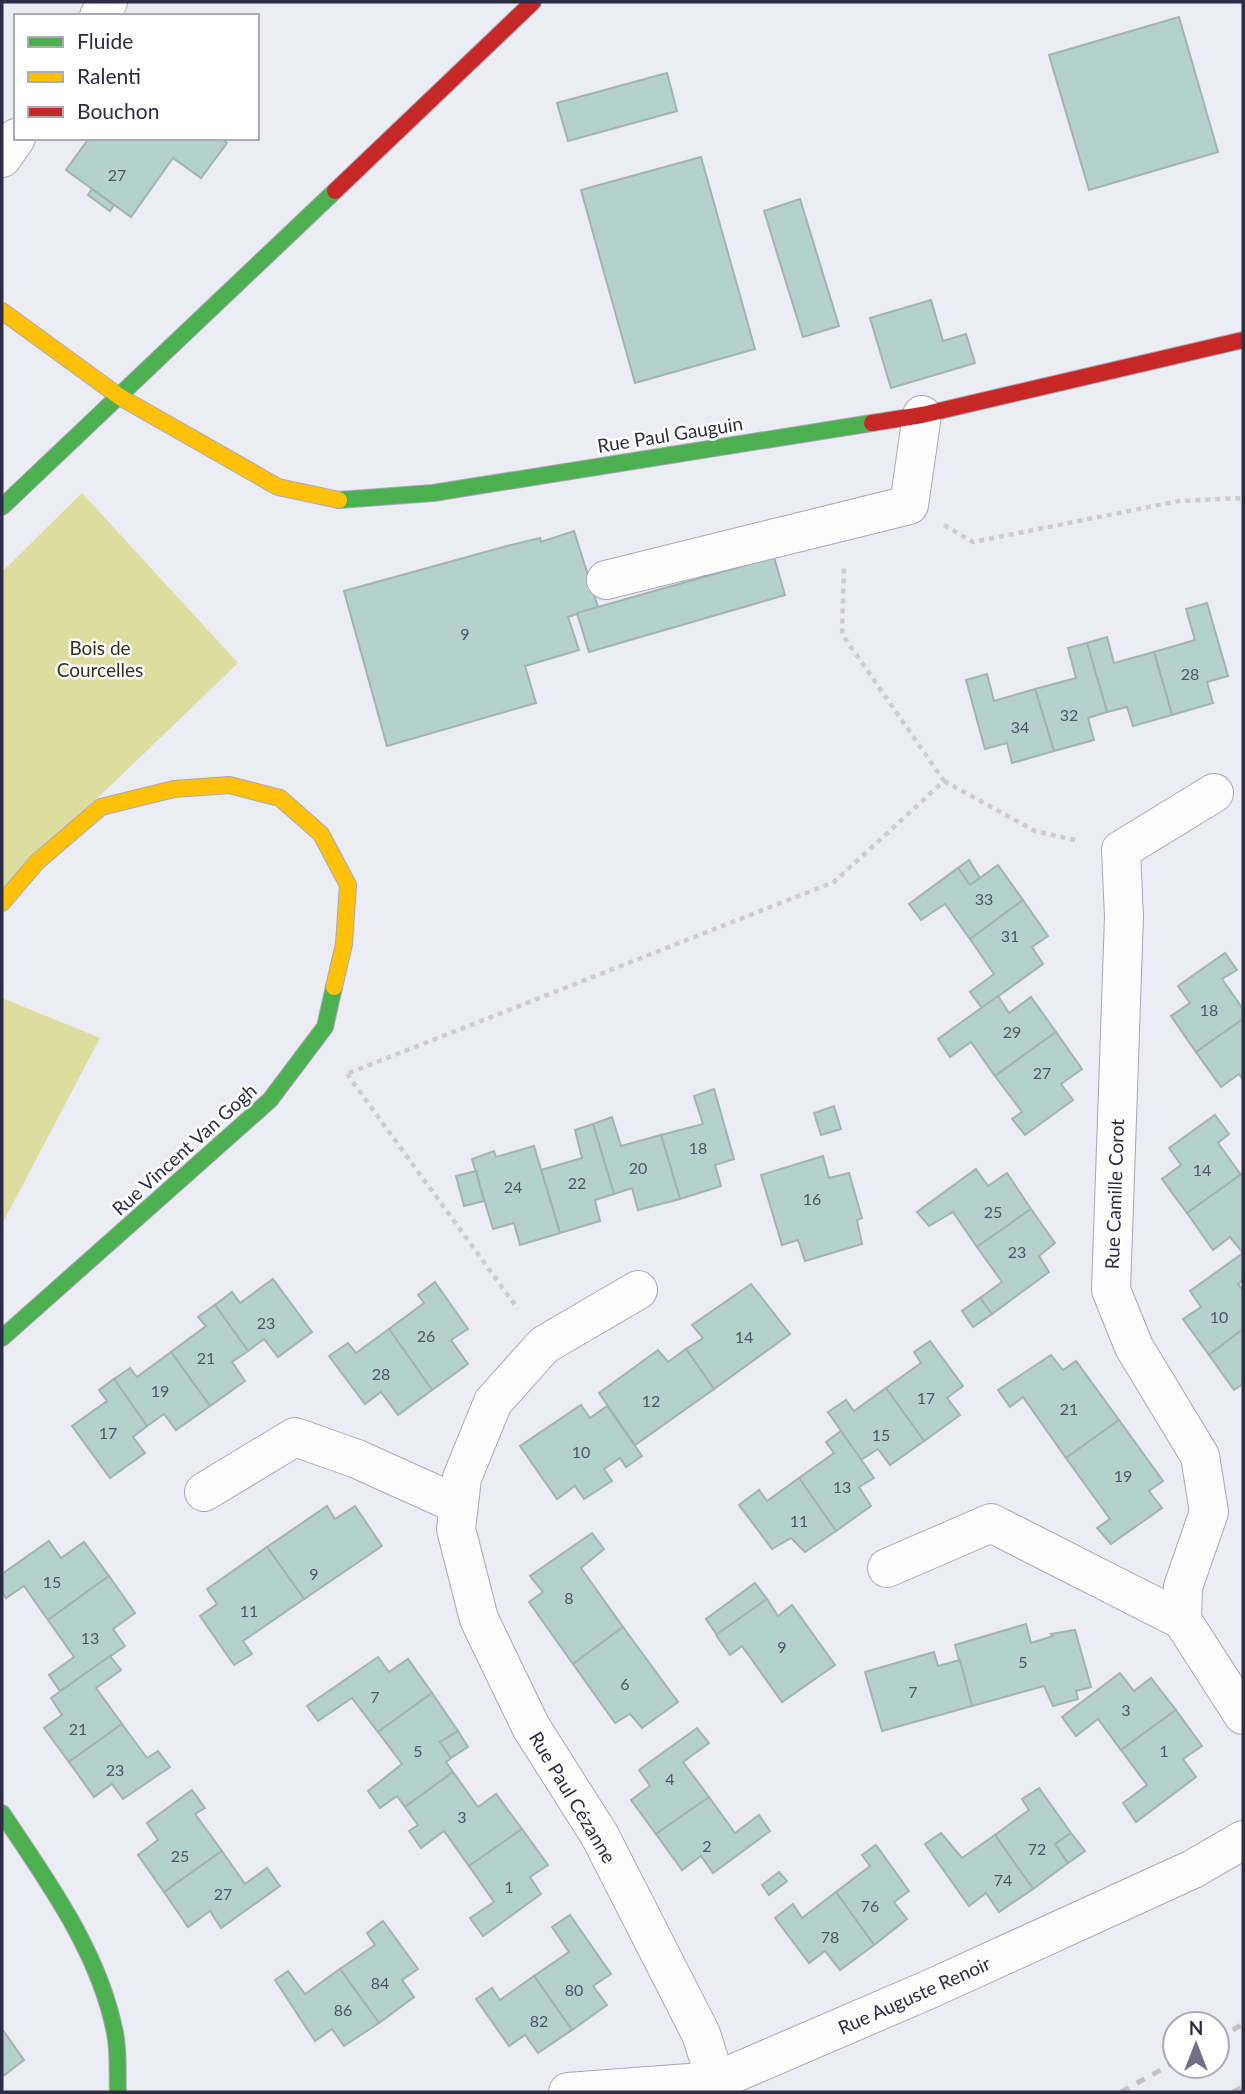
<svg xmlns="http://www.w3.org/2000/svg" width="1245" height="2094" viewBox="0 0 1245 2094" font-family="Lato,sans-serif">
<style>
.green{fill:#dedda0}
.building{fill:#b4d1cb;stroke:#a2b3b1;stroke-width:2}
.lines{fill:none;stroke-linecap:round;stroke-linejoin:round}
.street-casing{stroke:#a9a7b7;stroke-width:40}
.fast-casing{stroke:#a9a7b7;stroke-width:18}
.slow-casing{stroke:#a9a7b7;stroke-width:18}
.jam-casing{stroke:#a9a7b7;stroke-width:18}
.path{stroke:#cbcbd0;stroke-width:4.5;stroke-dasharray:5 5;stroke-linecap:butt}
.street{stroke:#fcfcfd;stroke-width:38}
.fast{stroke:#4caf50;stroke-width:16}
.slow{stroke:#ffc107;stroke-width:16}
.jam{stroke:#c62828;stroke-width:16}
.rail{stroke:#c1c0c4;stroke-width:5;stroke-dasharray:9 9;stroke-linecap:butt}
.labels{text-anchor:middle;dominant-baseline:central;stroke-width:5;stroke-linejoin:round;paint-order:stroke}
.number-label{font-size:16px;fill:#505468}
.street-label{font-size:19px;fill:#2e2b47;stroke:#fff}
.park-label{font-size:19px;fill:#32321d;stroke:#fff}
</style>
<rect width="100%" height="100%" fill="#ececf4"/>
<g class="green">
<path d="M82 493 238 663 2 890V572Z"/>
<path d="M2 998 100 1038 2 1224Z"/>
</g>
<g class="building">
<path d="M1179 17 1218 152 1089 190 1049 55Z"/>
<path d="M667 73 677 111 568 141 557 103Z"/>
<path d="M89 138H220L227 143 201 178 173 158 131 217 66 170Z"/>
<path d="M701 157 755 349 635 383 581 190Z"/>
<path d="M92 189 114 205 110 211 88 195Z"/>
<path d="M800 199 839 326 803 337 764 211Z"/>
<path d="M931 300 943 341 966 334 975 363 891 388 870 318Z"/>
<path d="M574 531 598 607 568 617 579 650 525 666 536 703 387 746 344 591 507 546 540 538 541 542Z"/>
<path d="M774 557 785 595 589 652 577 613Z"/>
<path d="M1207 603 1228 676 1207 682 1213 703 1172 715 1154 652 1195 640 1186 609Z"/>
<path d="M1107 637 1114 663 1154 652 1172 715 1133 726 1127 707 1107 712 1087 643Z"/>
<path d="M1087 643 1107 712 1088 718 1094 740 1054 751 1035 689 1076 678 1068 648Z"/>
<path d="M987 674 994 701 1035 689 1054 751 1012 763 1007 743 985 749 966 680Z"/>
<path d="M969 860 980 878 970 885 958 868Z"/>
<path d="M998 865 1023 900 970 939 945 904 921 920 909 904 958 868 970 885Z"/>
<path d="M1023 900 1048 936 1032 947 1043 964 982 1008 970 992 994 974 970 939Z"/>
<path d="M1225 953 1237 970 1222 979 1243 1009V1019L1196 1052 1171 1016 1190 1003 1178 986Z"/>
<path d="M998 996 1009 1013 1031 997 1056 1032 995 1076 971 1042 950 1057 938 1039Z"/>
<path d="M1243 1019V1080L1239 1074 1221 1087 1196 1052Z"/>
<path d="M1056 1032 1082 1069 1061 1084 1073 1100 1025 1135 1012 1119 1022 1112 995 1076Z"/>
<path d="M714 1089 734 1159 715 1165 721 1186 680 1199 661 1135 703 1124 694 1096Z"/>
<path d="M834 1106 841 1129 821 1135 814 1113Z"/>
<path d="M1215 1115 1229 1134 1218 1143 1241 1175 1187 1213 1162 1179 1181 1165 1169 1148Z"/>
<path d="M612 1117 621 1146 661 1135 680 1199 638 1210 632 1188 614 1194 593 1124Z"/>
<path d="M593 1124 614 1194 595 1200 600 1221 560 1233 541 1170 582 1158 575 1130Z"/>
<path d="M534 1146 560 1233 520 1245 514 1223 493 1229 472 1159 494 1151 496 1157Z"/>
<path d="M823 1156 829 1178 849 1173 862 1218 857 1220 862 1244 805 1261 798 1240 782 1245 761 1175Z"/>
<path d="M976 1169 988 1186 1007 1173 1031 1209 977 1247 953 1212 929 1226 917 1212Z"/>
<path d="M476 1171 484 1201 464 1206 456 1176Z"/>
<path d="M1243 1173V1253L1230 1237 1213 1250 1187 1213Z"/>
<path d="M1031 1209 1055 1243 1039 1256 1049 1272 992 1314 980 1298 1002 1282 977 1247Z"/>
<path d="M1243 1253V1280L1238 1284 1243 1291V1329L1209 1355 1183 1319 1201 1307 1190 1291Z"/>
<path d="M273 1279 312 1332 278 1357 264 1339 248 1351 215 1305 232 1292 240 1303Z"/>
<path d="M435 1282 468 1329 451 1340 468 1364 432 1390 389 1329 424 1303 418 1295Z"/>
<path d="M751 1284 790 1334 714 1389 686 1349 703 1338 692 1325Z"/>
<path d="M980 1298 992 1314 973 1327 962 1311Z"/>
<path d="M215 1305 248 1351 232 1362 245 1381 210 1406 171 1352 206 1326 198 1317Z"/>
<path d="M389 1329 432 1390 398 1415 381 1392 365 1404 329 1356 348 1343 356 1353Z"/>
<path d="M1243 1329V1384L1234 1390 1209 1355Z"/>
<path d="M930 1341 963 1386 947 1398 960 1415 924 1441 886 1388 921 1363 914 1352Z"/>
<path d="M686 1349 714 1389 635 1445 599 1393 658 1350 668 1362Z"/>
<path d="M171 1352 210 1406 176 1430 164 1414 147 1426 114 1379 130 1368 137 1377Z"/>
<path d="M1051 1355 1063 1370 1076 1361 1119 1420 1066 1458 1023 1397 1010 1407 998 1390Z"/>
<path d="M114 1379 147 1426 133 1437 145 1453 110 1478 72 1426 107 1401 99 1390Z"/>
<path d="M886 1388 924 1441 890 1465 878 1449 861 1460 828 1412 846 1400 854 1411Z"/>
<path d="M581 1405 590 1418 607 1406 642 1456 626 1467 620 1458 604 1469 612 1481 584 1499 575 1486 557 1499 520 1446Z"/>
<path d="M1119 1420 1163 1481 1149 1491 1162 1508 1111 1544 1097 1528 1110 1519 1066 1458Z"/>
<path d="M841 1431 874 1478 859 1487 871 1506 836 1531 799 1478 834 1453 826 1442Z"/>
<path d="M799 1478 836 1531 805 1552 791 1538 772 1549 739 1505 759 1490 767 1501Z"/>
<path d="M327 1506 335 1519 355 1506 382 1546 304 1599 267 1547Z"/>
<path d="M592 1533 604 1549 581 1568 623 1627 573 1664 529 1602 543 1592 530 1576Z"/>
<path d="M49 1541 61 1558 84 1542 109 1576 48 1620 24 1586 6 1598 2 1592V1574Z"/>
<path d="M267 1547 304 1599 243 1641 252 1654 234 1665 200 1616 217 1604 207 1589Z"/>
<path d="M109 1576 135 1613 113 1629 125 1646 60 1691 49 1675 74 1657 48 1620Z"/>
<path d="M755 1583 767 1599 717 1635 706 1619Z"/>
<path d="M767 1599 778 1616 792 1605 835 1665 782 1702 742 1646 730 1655 716 1635Z"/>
<path d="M1026 1624 1031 1643 1053 1636 1051 1634 1075 1630 1091 1687 1076 1691 1078 1699 1053 1706 1044 1686 972 1706 955 1645Z"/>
<path d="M623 1627 678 1702 642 1728 630 1714 615 1723 573 1664Z"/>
<path d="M934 1652 938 1666 960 1660 972 1706 882 1731 865 1672Z"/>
<path d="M110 1656 121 1670 96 1688 122 1724 69 1762 44 1728 62 1715 51 1698Z"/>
<path d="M378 1657 389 1672 408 1659 432 1693 378 1732 352 1698 318 1721 307 1706Z"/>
<path d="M1120 1673 1134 1691 1151 1678 1176 1710 1121 1750 1098 1719 1076 1736 1062 1717Z"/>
<path d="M432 1693 458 1731 440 1742 451 1758 446 1762 453 1772 405 1807 397 1796 380 1808 368 1791 402 1764 378 1732Z"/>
<path d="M1176 1710 1202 1746 1183 1759 1196 1777 1136 1822 1123 1803 1147 1785 1121 1750Z"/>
<path d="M122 1724 147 1758 158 1751 170 1767 123 1799 112 1784 94 1797 69 1762Z"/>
<path d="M697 1728 709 1743 683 1762 709 1797 656 1834 631 1800 650 1786 639 1770Z"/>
<path d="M458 1731 468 1747 451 1758 440 1742Z"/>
<path d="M453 1772 478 1807 496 1794 522 1829 469 1866 444 1831 421 1848 409 1831 418 1825 405 1807Z"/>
<path d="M1039 1788 1071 1833 1055 1844 1068 1863 1033 1889 995 1835 1029 1810 1022 1799Z"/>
<path d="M192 1790 205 1808 195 1814 222 1851 164 1892 138 1855 158 1840 147 1823Z"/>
<path d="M709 1797 735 1833 759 1815 770 1831 713 1873 701 1856 682 1870 656 1834Z"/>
<path d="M522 1829 548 1865 530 1877 541 1894 483 1936 470 1918 494 1902 469 1866Z"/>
<path d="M941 1833 962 1858 995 1835 1033 1889 999 1912 986 1893 969 1906 925 1844Z"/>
<path d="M1071 1833 1085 1851 1068 1863 1055 1844Z"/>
<path d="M876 1845 909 1891 894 1902 907 1919 874 1945 836 1892 870 1866 862 1855Z"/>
<path d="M222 1851 245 1884 267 1868 280 1886 221 1928 210 1911 188 1927 164 1892Z"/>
<path d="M779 1872 787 1881 769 1895 762 1885Z"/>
<path d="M836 1892 874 1945 840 1970 825 1951 809 1963 775 1918 793 1904 802 1918Z"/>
<path d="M570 1915 611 1974 593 1986 607 2005 572 2030 534 1976 569 1952 552 1927Z"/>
<path d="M383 1921 418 1969 402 1980 414 1997 379 2023 340 1969 375 1945 367 1933Z"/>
<path d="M340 1969 379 2023 344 2046 332 2029 315 2041 275 1980 288 1971 305 1994Z"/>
<path d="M534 1976 572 2030 538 2053 525 2035 509 2046 476 1999 492 1988 500 2000Z"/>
<path d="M2 2029 24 2060 2 2077Z"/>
</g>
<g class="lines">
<g class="street-casing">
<g id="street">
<path d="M99 16 108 2"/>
<path d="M2 158 16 138"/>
<path d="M606 580 909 505 922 415"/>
<path d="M1214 793 1121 850 1124 917 1111 1290 1134 1347 1200 1456 1209 1512 1183 1587 1182 1620 1243 1715"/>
<path d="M638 1290 544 1345 493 1402 462 1478 456 1529 479 1619 531 1727 600 1836 701 2034 716 2081"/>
<path d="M204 1492 295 1437 357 1459 459 1505"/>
<path d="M887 1568 991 1523 1182 1620"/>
<path d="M568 2092 716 2081 930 1989 1193 1869 1243 1840"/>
</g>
</g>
<g class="fast-casing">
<g id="fast">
<path d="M339 500 433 493 872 423"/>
<path d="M2 507 335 191"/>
<path d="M2 1338 270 1100 325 1027 334 987"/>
<path d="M2 1813C47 1881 99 1951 115 2033 119 2052 117 2072 118 2092"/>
</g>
</g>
<g class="slow-casing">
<g id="slow">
<path d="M2 311 120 397 278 487 339 500"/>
<path d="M2 903 37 862 101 807 174 789 229 785 280 798 321 834 348 885 344 944 334 987"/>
</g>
</g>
<g class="jam-casing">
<g id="jam">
<path d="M335 191 533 2"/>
<path d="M872 423 922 415 1243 340"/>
</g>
</g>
<g class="path">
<path d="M944 525 973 542 1179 501 1243 498"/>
<path d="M944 781 1035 831 1079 841"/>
<path d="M349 1073 834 882 944 781 842 634 844 567"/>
<path d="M347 1074 518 1309"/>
</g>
<use href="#street" class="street"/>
<use href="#fast" class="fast"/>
<use href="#slow" class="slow"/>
<use href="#jam" class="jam"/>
<g class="rail">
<path d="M1217 2039 1243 2024"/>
<path d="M1121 2092 1175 2062"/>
<path d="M1233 2092 1243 2087"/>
</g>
</g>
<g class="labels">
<g class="number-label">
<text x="117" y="174">27</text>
<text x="465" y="633">9</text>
<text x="1190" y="673">28</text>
<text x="1069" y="714">32</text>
<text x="1020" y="726">34</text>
<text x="984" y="898">33</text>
<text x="1010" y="935">31</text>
<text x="1209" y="1009">18</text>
<text x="1012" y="1031">29</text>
<text x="1042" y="1072">27</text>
<text x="698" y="1147">18</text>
<text x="638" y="1167">20</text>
<text x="1202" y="1169">14</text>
<text x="577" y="1182">22</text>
<text x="513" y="1186">24</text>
<text x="812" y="1198">16</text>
<text x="993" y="1211">25</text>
<text x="1017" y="1251">23</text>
<text x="1219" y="1316">10</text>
<text x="266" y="1322">23</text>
<text x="426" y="1335">26</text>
<text x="744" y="1336">14</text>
<text x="206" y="1357">21</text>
<text x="381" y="1373">28</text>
<text x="160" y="1390">19</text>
<text x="926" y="1397">17</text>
<text x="651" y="1400">12</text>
<text x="1069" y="1408">21</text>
<text x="108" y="1432">17</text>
<text x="881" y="1434">15</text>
<text x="581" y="1451">10</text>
<text x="1123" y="1475">19</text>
<text x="842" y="1486">13</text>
<text x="799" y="1520">11</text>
<text x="314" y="1573">9</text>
<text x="52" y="1581">15</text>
<text x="569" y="1597">8</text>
<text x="249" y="1610">11</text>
<text x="90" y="1637">13</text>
<text x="782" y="1646">9</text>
<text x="1023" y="1661">5</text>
<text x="625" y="1683">6</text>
<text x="913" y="1691">7</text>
<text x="375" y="1696">7</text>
<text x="1126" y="1709">3</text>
<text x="78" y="1728">21</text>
<text x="418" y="1750">5</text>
<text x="1164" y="1750">1</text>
<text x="115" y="1769">23</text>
<text x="670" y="1778">4</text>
<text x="462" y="1816">3</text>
<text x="707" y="1845">2</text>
<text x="1037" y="1848">72</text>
<text x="180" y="1855">25</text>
<text x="1003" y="1879">74</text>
<text x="509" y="1886">1</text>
<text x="223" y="1893">27</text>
<text x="870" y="1905">76</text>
<text x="830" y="1936">78</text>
<text x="380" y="1982">84</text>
<text x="574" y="1989">80</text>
<text x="343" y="2009">86</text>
<text x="539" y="2020">82</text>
</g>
<g class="street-label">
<text transform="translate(670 434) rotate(-9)">Rue Paul Gauguin</text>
<text transform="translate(184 1149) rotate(-42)">Rue Vincent Van Gogh</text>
<text transform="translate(1114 1194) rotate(-88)">Rue Camille Corot</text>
<text transform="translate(573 1797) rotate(59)">Rue Paul Cézanne</text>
<text transform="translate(914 1995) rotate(-24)">Rue Auguste Renoir</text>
</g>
<g class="park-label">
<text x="100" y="647">Bois de<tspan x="100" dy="22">Courcelles</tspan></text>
</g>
</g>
<rect width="1245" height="2094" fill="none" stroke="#2e2b47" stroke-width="7"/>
<rect x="14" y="14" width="245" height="126" fill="#ffffff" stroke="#abaab5" stroke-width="2"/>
<rect x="28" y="37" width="35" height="10" fill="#4caf50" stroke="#abaab5" stroke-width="2"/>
<text x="77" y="49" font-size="21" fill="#2e2b47">Fluide</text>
<rect x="28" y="72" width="35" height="10" fill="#ffc107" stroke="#abaab5" stroke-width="2"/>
<text x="77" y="84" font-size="21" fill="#2e2b47">Ralenti</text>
<rect x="28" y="107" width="35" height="10" fill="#c62828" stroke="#abaab5" stroke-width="2"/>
<text x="77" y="119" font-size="21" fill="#2e2b47">Bouchon</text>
<g transform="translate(1196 2045)"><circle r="33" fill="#ffffff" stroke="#abaab5" stroke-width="2"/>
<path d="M0-5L12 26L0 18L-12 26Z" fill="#706f84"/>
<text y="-10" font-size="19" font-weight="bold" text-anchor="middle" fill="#2e2b47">N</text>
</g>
</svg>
